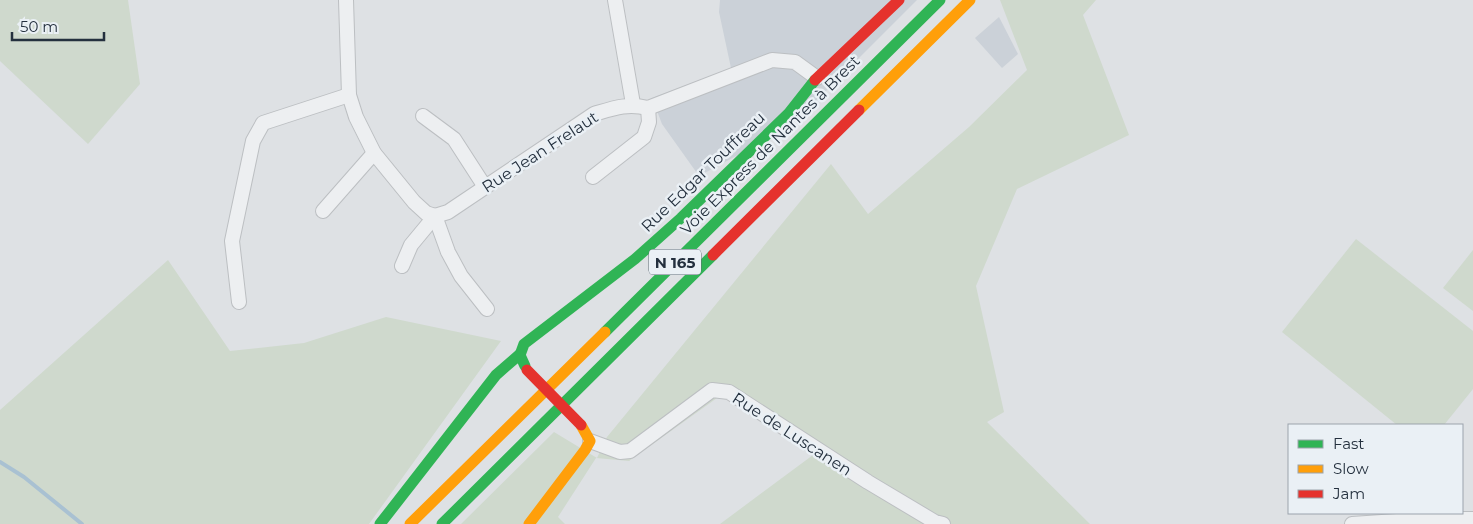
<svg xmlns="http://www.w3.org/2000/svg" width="1473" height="524" viewBox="0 0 1473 524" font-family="Montserrat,sans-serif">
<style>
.built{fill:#cbd1d8}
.green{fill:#cfd9cd}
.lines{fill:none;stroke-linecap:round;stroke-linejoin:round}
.stream{stroke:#a9c1d2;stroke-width:4}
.street-casing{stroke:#bcbfc2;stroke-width:16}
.street{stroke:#edeff1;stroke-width:14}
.fast{stroke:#30b455;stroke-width:11}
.slow{stroke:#ff9f0a;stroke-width:11}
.jam{stroke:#e5322d;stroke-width:11}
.jam-bridge{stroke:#e5322d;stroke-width:11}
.labels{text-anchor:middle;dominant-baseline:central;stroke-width:5;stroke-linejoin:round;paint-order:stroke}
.shield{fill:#eaf0f5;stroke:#5f6a75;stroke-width:1}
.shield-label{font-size:15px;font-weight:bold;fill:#24303e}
.street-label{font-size:16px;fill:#24303e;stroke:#eaf0f5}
</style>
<rect width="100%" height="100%" fill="#dee1e4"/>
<g class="built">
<path d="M720 0H917L790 127 699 176 662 124 652 98 731 68 719 12Z"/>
<path d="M999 17 1018 54 1002 68 975 38Z"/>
</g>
<g class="green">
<path d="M0 0H128L140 84 88 144 0 61Z"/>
<path d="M1000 0H1096L1083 15 1129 135 1017 189 976 286 1004 412 987 422 1090 524H720L813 455 731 400 717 398 629 461 596 458 558 517 565 524H461L554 432 597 458 607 437 831 164 868 214 969 127 1027 70Z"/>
<path d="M1356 239 1473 331V389L1444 425H1397L1282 332Z"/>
<path d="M1473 250V311L1443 288Z"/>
<path d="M168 260 230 351 304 343 386 317 501 341 369 524H0V410Z"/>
</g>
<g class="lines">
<path class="stream" d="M0 462 24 477 82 524"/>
<g class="street-casing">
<g id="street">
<path d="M346 0 349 95 356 117 374 153 414 202 426 213 435 216 448 252 461 276 487 309"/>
<path d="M615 0 633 104"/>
<path d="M423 116 454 139 485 187"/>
<path d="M593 177 644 137 649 122 648 108"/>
<path d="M323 211 374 153"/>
<path d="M402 266 411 245 435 216 448 212 594 114C614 108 627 103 648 108L772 60 795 62 817 78"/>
<path d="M239 302 232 241 253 141 263 123 349 95"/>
<path d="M590 441 620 452 630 451 712 390 729 392 868 482 935 522 943 524"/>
<path d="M1352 524 1427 519H1473"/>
</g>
</g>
<use href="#street" class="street"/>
<g class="fast">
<path d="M605 332 940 0"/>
<path d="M525 366 520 355 524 344 635 259 681 218 789 113 815 80"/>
<path d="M380 524 496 375 519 355"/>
<path d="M442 524 713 255"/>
</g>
<g class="slow">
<path d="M859 110 970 0"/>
<path d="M410 524 605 332"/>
<path d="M529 524 585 450 590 441 581 425"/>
</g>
<g class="jam">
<path d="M815 80 899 0"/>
<path d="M713 255 859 110"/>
</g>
<path class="jam-bridge" d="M527 370 581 425"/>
</g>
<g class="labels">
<rect class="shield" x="649" y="249.5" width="52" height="25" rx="4"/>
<g class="shield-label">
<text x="675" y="262">N 165</text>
</g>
<g class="street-label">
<text transform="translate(770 145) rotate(-45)">Voie Express de Nantes à Brest</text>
<text transform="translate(540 152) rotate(-33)">Rue Jean Frelaut</text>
<text transform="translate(703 172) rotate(-44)">Rue Edgar Touffreau</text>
<text transform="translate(792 434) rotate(33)">Rue de Luscanen</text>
</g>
</g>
<rect x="1288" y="424" width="175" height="90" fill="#eaf0f5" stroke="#9ba3ac"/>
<rect x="1298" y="440" width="25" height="8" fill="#30b455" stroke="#9ba3ac"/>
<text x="1333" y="449" font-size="15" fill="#24303e">Fast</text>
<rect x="1298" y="465" width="25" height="8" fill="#ff9f0a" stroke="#9ba3ac"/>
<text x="1333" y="474" font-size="15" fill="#24303e">Slow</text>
<rect x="1298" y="490" width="25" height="8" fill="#e5322d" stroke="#9ba3ac"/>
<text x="1333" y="499" font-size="15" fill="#24303e">Jam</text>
<path d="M12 32v8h92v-8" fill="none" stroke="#24303e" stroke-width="2.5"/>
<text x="20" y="32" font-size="15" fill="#24303e" stroke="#eaf0f5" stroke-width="4" paint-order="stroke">50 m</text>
</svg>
